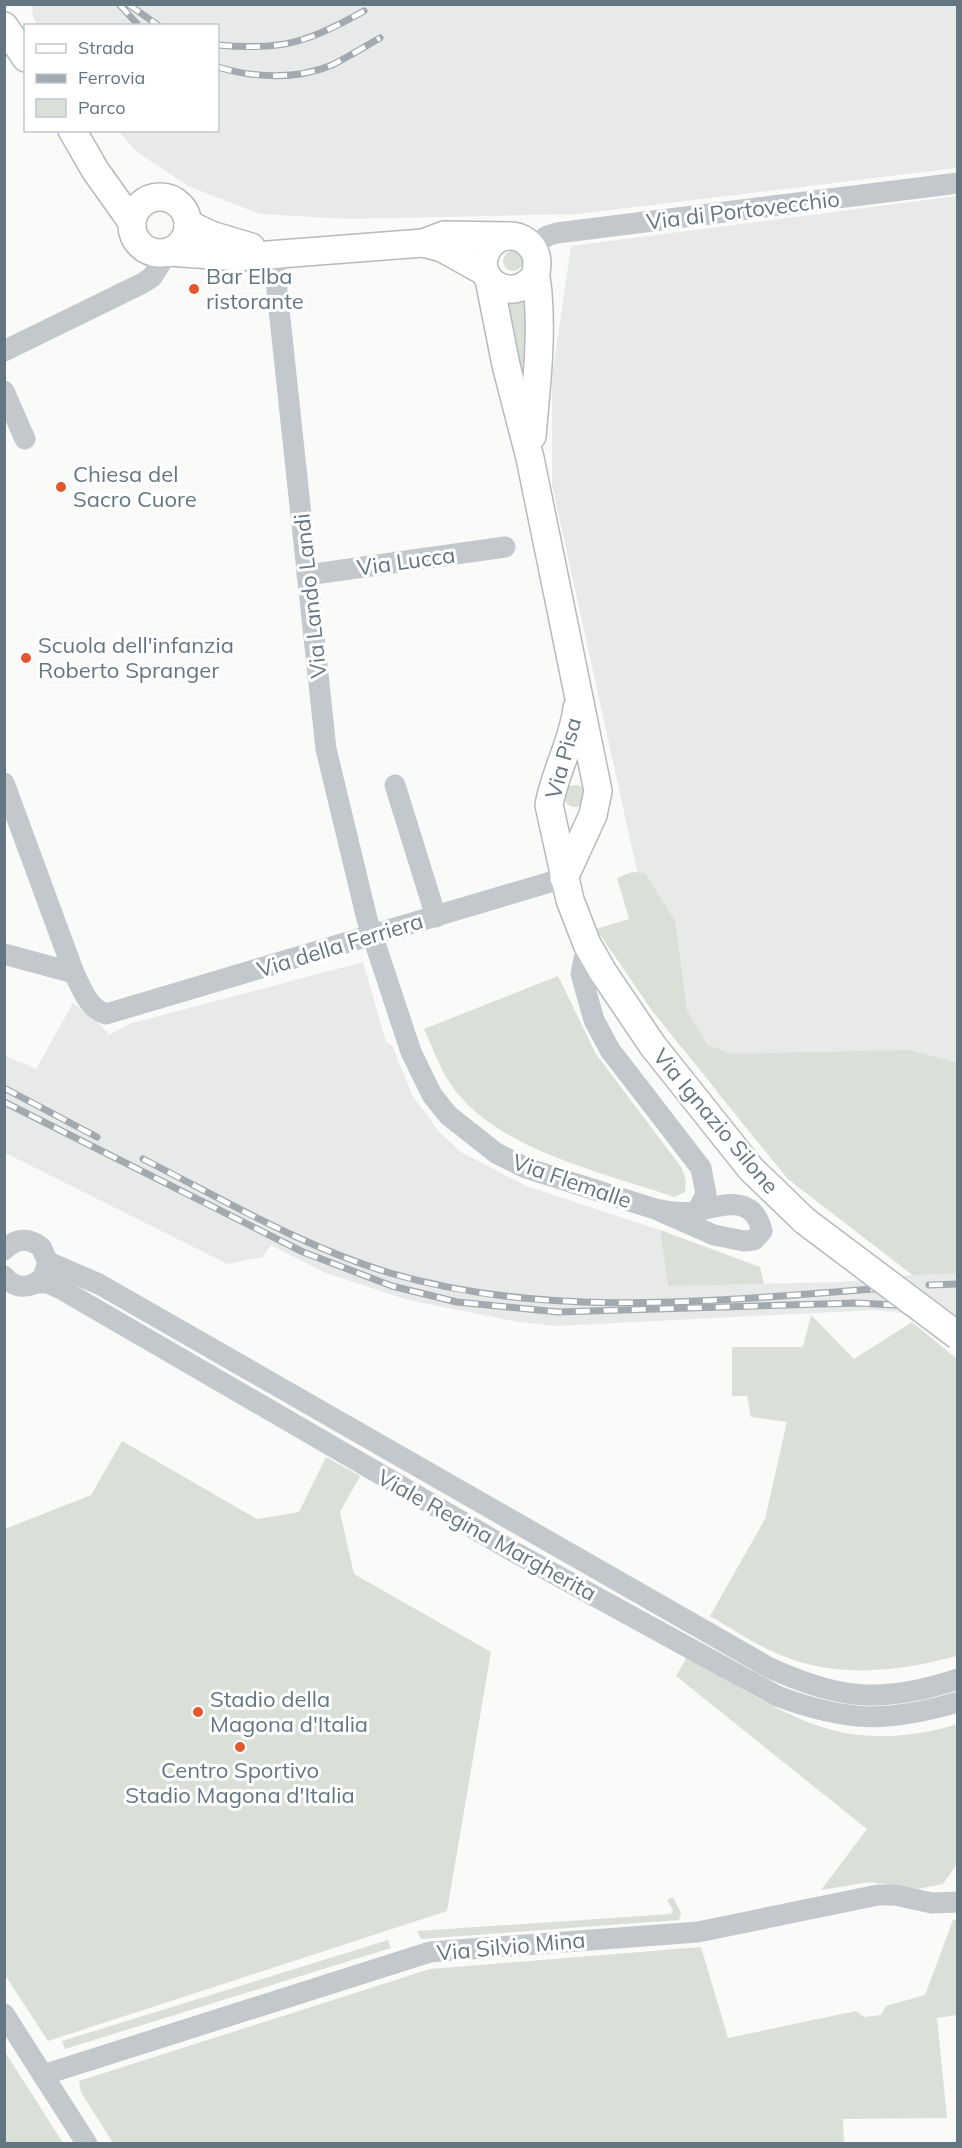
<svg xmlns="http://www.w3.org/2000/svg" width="962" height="2148" viewBox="0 0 962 2148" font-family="Mulish,sans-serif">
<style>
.built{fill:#e8e9e9}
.green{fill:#dadfd7}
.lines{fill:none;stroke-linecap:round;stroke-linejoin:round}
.major-casing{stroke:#b5babe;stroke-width:30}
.minor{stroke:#c3c8cc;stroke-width:21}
.major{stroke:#fff;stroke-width:27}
.rail-casing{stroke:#a2aab0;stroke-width:7}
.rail{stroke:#fff;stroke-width:4.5;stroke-dasharray:14;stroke-linecap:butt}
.major-bridge-casing{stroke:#b5babe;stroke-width:30;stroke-linecap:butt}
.major-bridge{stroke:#fff;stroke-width:27}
.poi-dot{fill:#e4572e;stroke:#fff;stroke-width:2}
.labels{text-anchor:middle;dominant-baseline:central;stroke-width:6;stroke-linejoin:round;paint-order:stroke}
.street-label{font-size:22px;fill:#657683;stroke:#fff}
.poi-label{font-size:22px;fill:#657683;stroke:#fff;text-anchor:start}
</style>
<rect width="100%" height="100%" fill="#fafaf8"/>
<g class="built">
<path d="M32 5H957V168L578 214 348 219 260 214 188 186 137 152 118 131 218 130V26L38 25 33 18Z"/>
<path d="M957 196V1319L876 1310 557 1326 519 1322 408 1300 323 1272 271 1245 263 1257 227 1264 5 1153 4 1055 36 1069 73 1003 96 1020 109 1035 129 1024 363 962 386 1042 392 1045 412 1095 440 1133 461 1152 526 1186 660 1230 668 1286 842 1282 912 1275 788 1179 720 1096 667 1014V909L637 871 552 485V377L571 246Z"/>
</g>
<g class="green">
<circle cx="513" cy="261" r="10"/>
<path d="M517 300 527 305 529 404 505 304Z"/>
<circle cx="575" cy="796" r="11"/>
<path d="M632 872 645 873 675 921 687 1011 708 1045 732 1054 909 1050 957 1063V1273L913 1275 788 1179 653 1012 596 929 629 919 617 878Z"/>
<path d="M558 976 596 1054 681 1167 686 1180 685 1192 674 1197C602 1172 493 1149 450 1083 439 1067 432 1046 424 1029Z"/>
<path d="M660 1230 760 1267 764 1284 668 1286Z"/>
<path d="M811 1315 854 1359 912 1322 957 1359V1656C893 1673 827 1680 765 1648 747 1639 729 1627 710 1616L765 1519 787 1422 751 1417 747 1396H732V1347H803Z"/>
<path d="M122 1441 257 1519 299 1512 326 1457 360 1476 340 1512 354 1574 491 1652 447 1911 48 2041 5 1975V1529L91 1495Z"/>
<path d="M687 1657C727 1679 779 1714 822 1727 864 1741 915 1738 957 1724V1864L943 1884 917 1889 870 1882 821 1890 867 1829 676 1676Z"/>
<path d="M673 1897 681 1913 679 1920 421 1939 417 1931 671 1914 673 1910 667 1900Z"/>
<path d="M953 1920H958L957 2015 937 2018 947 2118 843 2119 844 2143H113L81 2092 79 2081 430 1969 701 1947 728 2038 856 2011 864 2017 881 2015 886 2006 925 1995Z"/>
<path d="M388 1940 391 1948 65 2049 62 2041Z"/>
<path d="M4 2052H5L63 2143H5Z"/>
</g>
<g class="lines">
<g class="major-casing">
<g id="major">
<path d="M4 26 26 58"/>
<path d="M72 130 95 170 132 222"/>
<circle cx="160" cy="225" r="28"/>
<path d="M188 224 211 235 251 247"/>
<path d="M423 243 442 248 485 272"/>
<path d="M168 252 240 257 423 243 444 235 507 236"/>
<path d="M489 279 506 365 530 458 598 791 593 815 564 878"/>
<path d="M532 436C536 389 542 341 538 294 538 288 536 281 536 275 536 267 539 261 535 253 531 243 521 236 510 236 501 236 492 241 487 250 470 280 515 307 536 274"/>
<path d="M577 708C573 742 555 771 549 805L570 900 587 944 603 972 653 1046 751 1169 805 1221"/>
</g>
</g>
<g class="minor">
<path d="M532 247 547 236 557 233 958 183"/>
<path d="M273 253 326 749 367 919 411 1052 432 1095 448 1115 496 1153 526 1168 655 1209 714 1235 744 1241 754 1240 762 1231C753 1192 719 1206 692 1212 681 1214 667 1211 655 1209"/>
<path d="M4 351 143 283 152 277 168 252"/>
<path d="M4 391 25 439"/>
<path d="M307 575 505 547"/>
<path d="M4 783 74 973C82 989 88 1008 106 1014L564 878"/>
<path d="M395 785 436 917"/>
<path d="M587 944 581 974 594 1020 610 1050 701 1168 706 1194 698 1210"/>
<path d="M4 954 74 973"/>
<path d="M4 1250C16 1238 28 1237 41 1247L48 1262 43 1277C31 1289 15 1290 4 1276"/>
<path d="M48 1262 99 1284 768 1667C839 1700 882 1704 958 1679"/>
<path d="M37 1283H48L61 1289 516 1553 777 1696C847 1722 886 1723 958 1702"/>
<path d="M4 2014 87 2144"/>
<path d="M43 2075 430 1952 698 1932 878 1895H895L932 1903 958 1902"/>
</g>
<use href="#major" class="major"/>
<g class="rail-casing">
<g id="rail">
<path d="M119 4 139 26"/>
<path d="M128 4 159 26"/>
<path d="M218 45C282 51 309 42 364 11"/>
<path d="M218 67C253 78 297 80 332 65 348 57 364 47 380 38"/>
<path d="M4 1088 97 1137"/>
<path d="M4 1102 303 1252 392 1286 457 1302 558 1312 857 1303 895 1305"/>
<path d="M143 1159C224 1200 303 1247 390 1273 546 1319 713 1301 873 1289"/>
<path d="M929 1285 958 1284"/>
</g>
</g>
<use href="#rail" class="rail"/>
<g class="major-bridge-casing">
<path id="major-bridge" d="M805 1221 958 1336"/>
</g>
<use href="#major-bridge" class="major-bridge"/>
</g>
<g class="poi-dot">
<circle cx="194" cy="289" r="6"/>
<circle cx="61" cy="487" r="6"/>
<circle cx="26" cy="658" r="6"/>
<circle cx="198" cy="1712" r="6"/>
<circle cx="240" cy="1747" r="6"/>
</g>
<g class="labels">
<g class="street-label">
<text transform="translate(743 210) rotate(-7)">Via di Portovecchio</text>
<text transform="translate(406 561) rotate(-8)">Via Lucca</text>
<text transform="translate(310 596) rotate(-96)">Via Lando Landi</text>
<text transform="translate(563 758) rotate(-75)">Via Pisa</text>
<text transform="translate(340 945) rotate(-17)">Via della Ferriera</text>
<text transform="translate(716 1121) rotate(50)">Via Ignazio Silone</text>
<text transform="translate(572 1181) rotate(19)">Via Flemalle</text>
<text transform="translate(487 1535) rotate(29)">Viale Regina Margherita</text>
<text transform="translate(511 1946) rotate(-5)">Via Silvio Mina</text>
</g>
<g class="poi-label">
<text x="206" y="276">Bar Elba<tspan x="206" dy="25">ristorante</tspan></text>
<text x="73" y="474">Chiesa del<tspan x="73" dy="25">Sacro Cuore</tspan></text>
<text x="38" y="645">Scuola dell'infanzia<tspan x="38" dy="25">Roberto Spranger</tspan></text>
<text x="210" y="1699">Stadio della<tspan x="210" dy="25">Magona d'Italia</tspan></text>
<text x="240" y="1770" text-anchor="middle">Centro Sportivo<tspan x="240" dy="25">Stadio Magona d'Italia</tspan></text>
</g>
</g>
<rect width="962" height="2148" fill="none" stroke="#657683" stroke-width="12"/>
<rect x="24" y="24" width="195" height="108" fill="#ffffff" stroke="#c1c8cd" stroke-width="1.5"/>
<rect x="36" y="44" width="30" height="9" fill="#ffffff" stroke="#c1c8cd" stroke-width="1.5"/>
<text x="78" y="54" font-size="18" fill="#657683">Strada</text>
<rect x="36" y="74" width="30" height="9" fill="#a2aab0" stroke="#c1c8cd" stroke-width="1.5"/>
<text x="78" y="84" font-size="18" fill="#657683">Ferrovia</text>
<rect x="36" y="99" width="30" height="18" fill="#dadfd7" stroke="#c1c8cd" stroke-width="1.5"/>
<text x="78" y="114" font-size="18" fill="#657683">Parco</text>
</svg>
